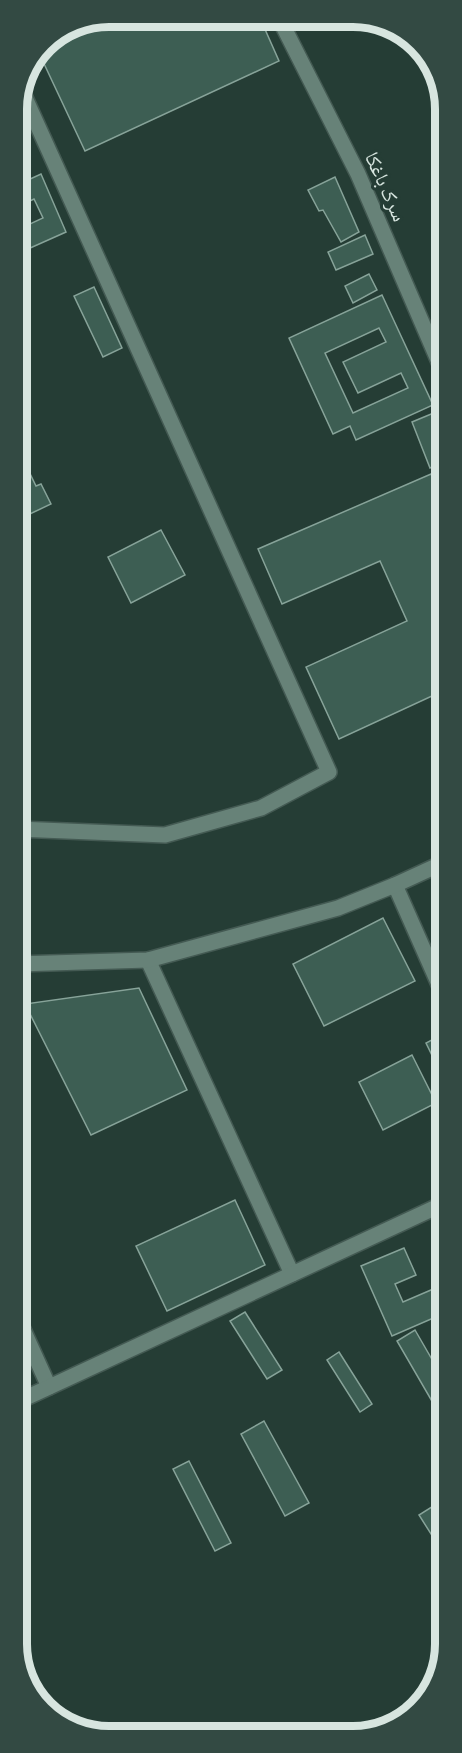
<svg xmlns="http://www.w3.org/2000/svg" width="462" height="1753" viewBox="0 0 462 1753" font-family="'Sofia Sans Condensed','Noto Naskh Arabic',sans-serif">
<style>
.building{fill:#3d5e53;stroke:#87a399;stroke-width:1.5;fill-rule:evenodd}
.lines{fill:none;stroke-linecap:round;stroke-linejoin:round}
.minor-casing{stroke:#445a53;stroke-width:18}
.minor{stroke:#678278;stroke-width:15}
.labels{text-anchor:middle;dominant-baseline:central;stroke-width:6;stroke-linejoin:round;paint-order:stroke}
.street-label{font-size:20px;fill:#d7e5df;stroke:#253d35}
.rim{fill:none;stroke:#d7e5df;stroke-width:8}
</style>
<rect width="100%" height="100%" fill="#253d35"/>
<g class="building">
<path d="M109 16 260 18 279 61 85 151 39 53 44 43Z"/>
<path d="M17 131 27 137 17 156Z"/>
<path d="M41 174 66 232 28 249 19 229 43 218 34 199 17 207V185Z"/>
<path d="M335 177 359 232 341 242 323 210 319 211 308 190Z"/>
<path d="M365 235 373 254 336 270 328 252Z"/>
<path d="M369 274 377 290 353 303 345 286Z"/>
<path d="M94 287 122 348 103 357 74 296Z"/>
<path d="M382 295 433 405 356 440 350 426 333 434 289 338ZM379 328 386 342 343 362 358 393 401 373 408 388 353 413 325 353Z"/>
<path d="M436 412 445 435V462L430 468 412 422Z"/>
<path d="M22 457 36 486 41 484 51 504 17 520V459Z"/>
<path d="M431 474 445 502V690L339 739 306 667 407 621 380 561 282 604 258 549Z"/>
<path d="M161 530 185 575 131 603 108 557Z"/>
<path d="M383 918 415 981 324 1026 293 964Z"/>
<path d="M139 988 187 1090 91 1135 25 1004Z"/>
<path d="M445 1033V1082L426 1043Z"/>
<path d="M412 1055 436 1103 383 1130 359 1082Z"/>
<path d="M235 1200 265 1265 167 1311 136 1246Z"/>
<path d="M404 1248 416 1275 395 1284 403 1302 445 1284V1313L392 1336 361 1266Z"/>
<path d="M245 1312 282 1370 267 1379 230 1321Z"/>
<path d="M415 1330 445 1382V1397L433 1403 397 1341Z"/>
<path d="M339 1352 372 1404 360 1412 327 1360Z"/>
<path d="M264 1421 309 1503 285 1516 241 1434Z"/>
<path d="M189 1461 231 1543 215 1551 173 1469Z"/>
<path d="M438 1503 445 1513V1556L419 1515Z"/>
</g>
<g class="lines">
<g class="minor-casing">
<g id="minor">
<path d="M279 18 358 174 445 376"/>
<path d="M17 829 165 835 261 808 329 772 22 91"/>
<path d="M395 885 445 998"/>
<path d="M148 960 292 1274"/>
<path d="M17 964 148 960 338 908 395 885 445 862"/>
<path d="M17 1316 49 1387"/>
<path d="M17 1402 445 1203"/>
</g>
</g>
<use href="#minor" class="minor"/>
</g>
<g class="labels">
<g class="street-label">
<text transform="translate(385 187) rotate(66)">سرک باغکا</text>
</g>
</g>
<path d="M0 0H462V1753H0ZM109 27H353A82 82 0 0 1 435 109V1644A82 82 0 0 1 353 1726H109A82 82 0 0 1 27 1644V109A82 82 0 0 1 109 27Z" fill="#334a43" fill-rule="evenodd"/>
<path class="rim" d="M109 27H353A82 82 0 0 1 435 109V1644A82 82 0 0 1 353 1726H109A82 82 0 0 1 27 1644V109A82 82 0 0 1 109 27Z"/>
</svg>
